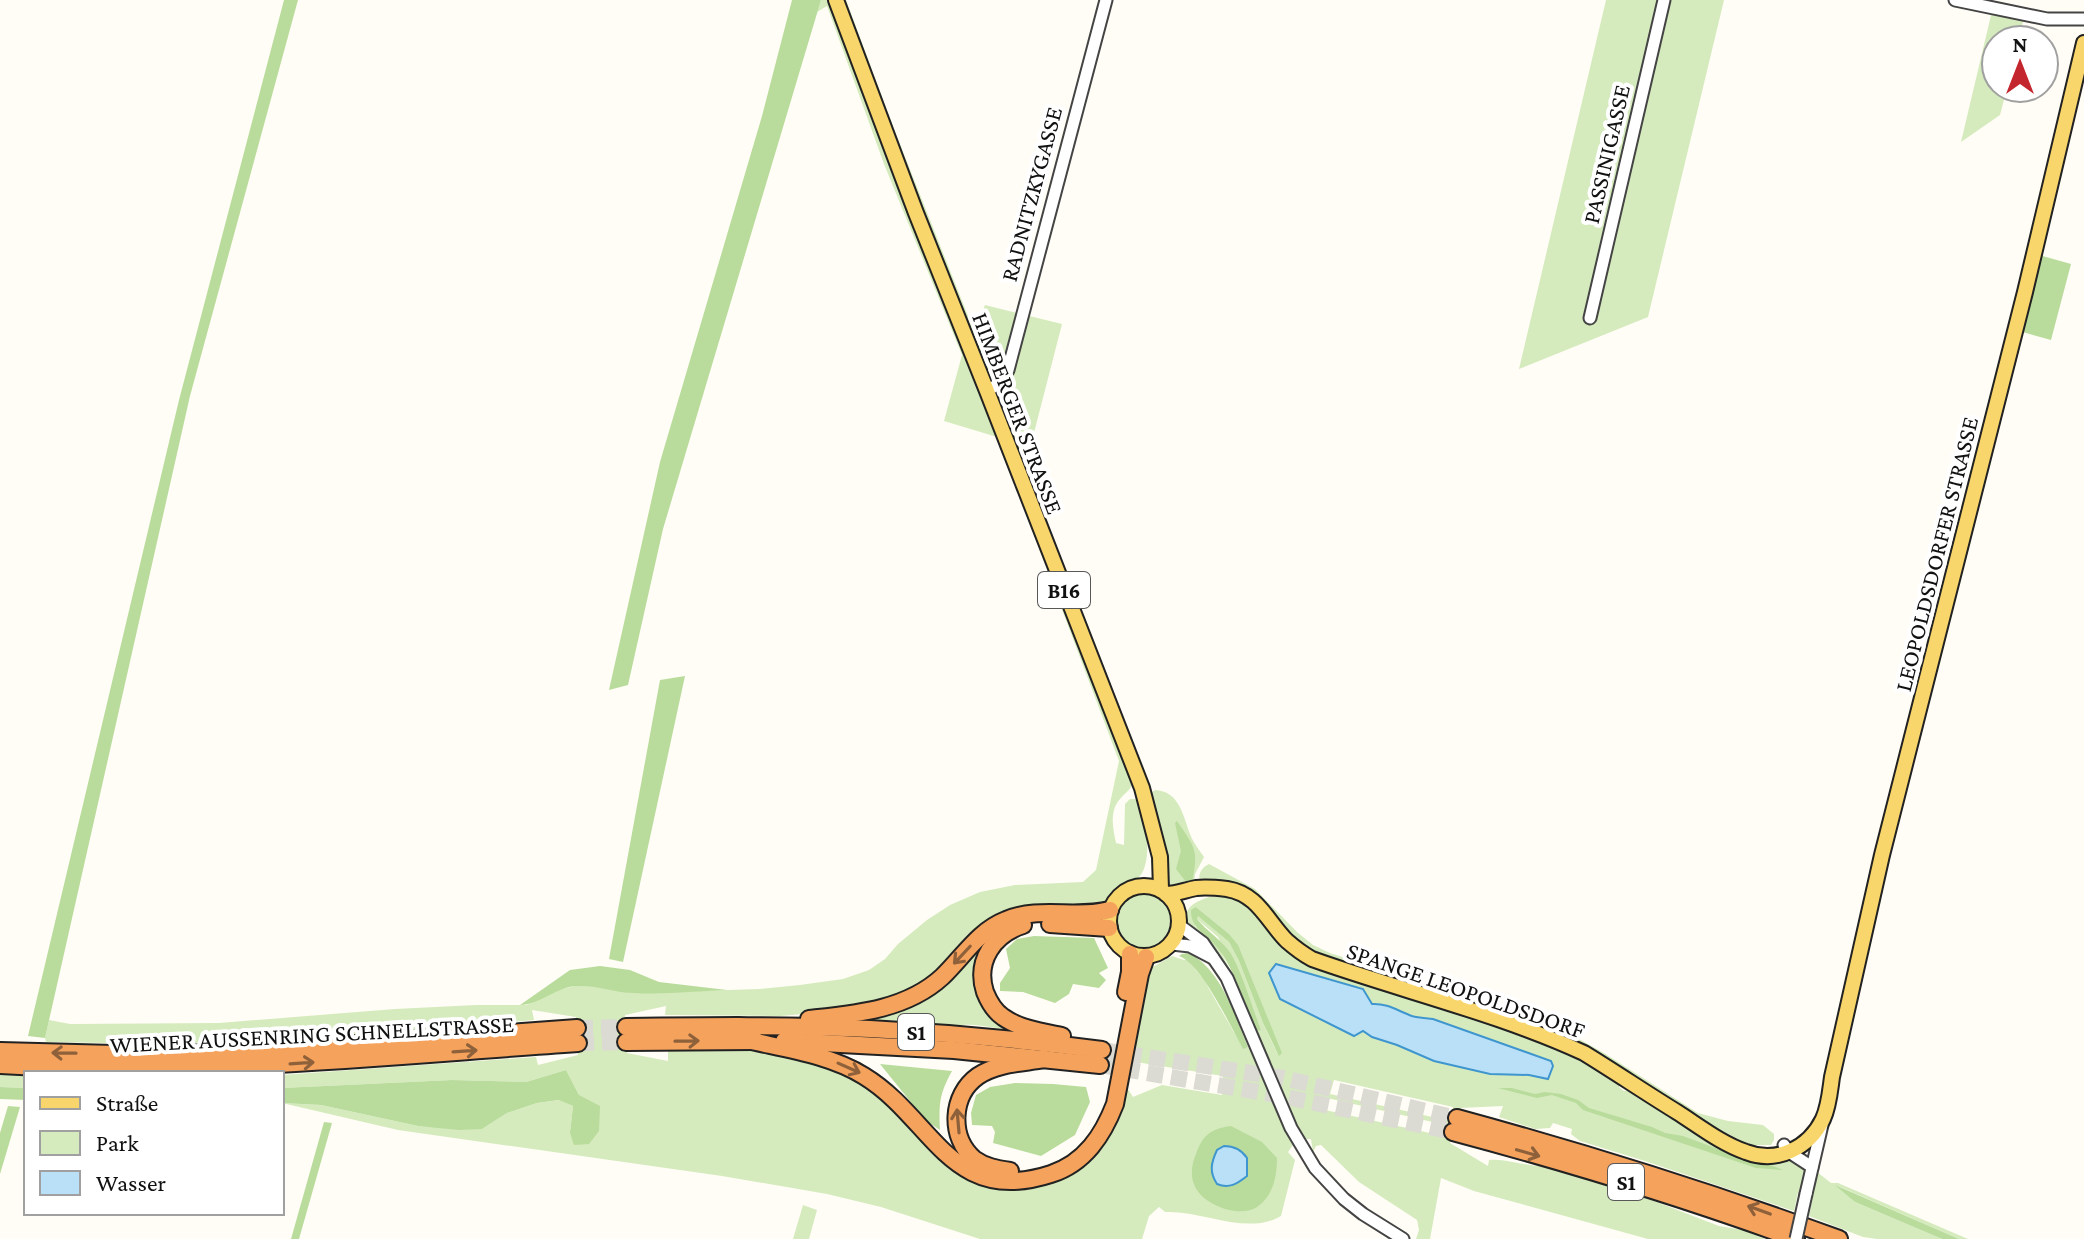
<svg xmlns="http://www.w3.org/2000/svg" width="2084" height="1239" viewBox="0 0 2084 1239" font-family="'Crimson Pro',serif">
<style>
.green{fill:#d5ebbd;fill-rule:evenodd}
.forest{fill:#b9dc9c}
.water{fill:#b9e0f7;stroke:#3f96cf;stroke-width:2}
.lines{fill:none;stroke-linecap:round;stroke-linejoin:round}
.highway-tunnel{stroke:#dbdad3;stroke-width:16;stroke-dasharray:16 8;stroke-linecap:butt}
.minor-casing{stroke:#444;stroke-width:15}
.major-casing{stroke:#222;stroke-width:18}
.highway-casing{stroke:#222;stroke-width:20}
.minor{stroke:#fff;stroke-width:11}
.major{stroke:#f9d66b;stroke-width:14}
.highway{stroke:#f5a25d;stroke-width:16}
.minor-bridge-casing{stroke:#444;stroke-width:15;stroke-linecap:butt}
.minor-bridge{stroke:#fff;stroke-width:11}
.oneway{stroke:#8e613b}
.labels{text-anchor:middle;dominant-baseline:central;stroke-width:8;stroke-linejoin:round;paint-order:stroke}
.shield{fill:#fff;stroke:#585858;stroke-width:2}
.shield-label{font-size:22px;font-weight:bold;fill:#111}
.street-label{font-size:24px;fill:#111;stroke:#fff}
</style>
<rect width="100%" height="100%" fill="#fffdf5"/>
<g class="green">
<path d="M821 0H846L894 129 974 331 985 305 1062 324 1026 464 1012 473 1133 784C1129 791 1125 793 1120 799 1109 811 1113 829 1116 843L1124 845 1125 804 1130 799H1135C1147 812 1154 865 1138 878 1136 879 1128 881 1126 882 1116 886 1110 895 1104 904L978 930 968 934 935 971 929 982 894 1000 826 1012 780 1016 665 1015 666 1006 625 1015 627 1053 668 1061V1051L720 1050 754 1051 784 1055 843 1069 987 1182 1077 1166 1124 1083 1133 1097 1162 1085 1222 1095 1223 1076 1130 1061 1146 976 1149 969 1172 956 1184 960 1187 959 1204 980 1243 1048 1248 1047 1250 1049 1282 1119 1283 1126 1293 1145 1288 1152 1295 1160 1281 1216C1247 1236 1202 1210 1165 1212L1159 1207 1149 1216 1142 1239H980L881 1207 827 1194 722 1176 398 1130 282 1103 321 1105 418 1126 482 1129 507 1113 537 1103 560 1100 573 1106 570 1133 579 1095 566 1070 526 1082 452 1080 282 1088V1075L536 1057 538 1065 578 1055 576 1017 532 1010 534 1020 326 1037 308 1033 293 1039 170 1044 46 1042 45 1038 49 1020 70 1024 219 1023 395 1009 476 1005H527L558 990 575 986H591L633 993 760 989 800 985 843 979 869 970 885 959 898 944 927 920 950 905 980 892 1015 885 1083 882 1096 870 1119 761 997 437 944 421 962 355 884 164 827 6 817 12Z"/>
<path d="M1606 0H1658L1584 320 1596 323 1671 0H1724L1648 317 1519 369Z"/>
<path d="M1992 11 2024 17 2019 40H1996V88H2007L2000 115 1961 142Z"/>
<path d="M1155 790C1179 791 1183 815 1190 834 1193 842 1199 850 1204 857L1195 874 1194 886 1175 890 1166 884 1164 850 1151 793Z"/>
<path d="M1209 864 1255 889 1297 932 1313 945 1330 953 1498 1007 1547 1026 1579 1039 1604 1053 1698 1113 1728 1121 1763 1125 1774 1134V1140L1771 1145H1752L1739 1142 1714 1130 1596 1056 1335 962 1310 950 1289 934 1261 901 1201 885C1197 877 1200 868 1209 864Z"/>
<circle cx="1144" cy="922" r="29"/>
<path d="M1218 895 1233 897 1245 902 1289 949 1480 1018 1585 1059 1619 1082V1087L1624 1091 1634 1090 1719 1143 1792 1161 1807 1168 1802 1193 1798 1192 1794 1211 1645 1161 1580 1141 1571 1134 1572 1129 1553 1123 1550 1128 1535 1129 1499 1117 1503 1106 1460 1108 1450 1143 1488 1166 1489 1160C1505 1158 1524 1166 1542 1166L1641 1196 1719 1226 1743 1230 1765 1239H1648L1474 1191 1441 1178 1430 1239H1416L1419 1230 1417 1220 1359 1182 1321 1145 1316 1146 1313 1152 1311 1139H1305L1302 1137 1289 1114 1231 974C1227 967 1223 959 1218 952 1210 943 1197 936 1190 926 1177 906 1203 898 1218 895ZM1196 907 1228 933 1278 1055 1263 1023 1239 961 1229 942 1197 915V919L1218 937 1260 1030 1220 950 1195 926ZM1395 1008 1415 1017 1433 1019 1551 1061 1553 1066 1548 1079 1529 1075 1489 1074 1434 1061 1397 1045 1372 1037 1363 1031ZM1334 1080 1453 1107 1450 1121 1330 1094ZM1327 1098 1450 1126 1448 1137 1325 1110Z"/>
<path d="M1039 916 1095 918 1102 916 1101 921C1075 920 1045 915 1020 922 980 933 966 981 992 1012 998 1019 1005 1023 1012 1027V1030C994 1029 974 1022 957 1026L849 1019V1018C877 1014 906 1007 930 990 974 957 976 925 1039 916Z"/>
<path d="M0 1073H26V1088L0 1087Z"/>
<path d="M1817 1172 1831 1183H1838L1968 1239H1959L1838 1186 1855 1202 1942 1239H1877L1863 1237 1809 1216 1813 1197 1810 1196Z"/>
<path d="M803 1205 817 1210 809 1239H793Z"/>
</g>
<g class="forest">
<path d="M284 0H298L190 396 45 1038 28 1036 179 400Z"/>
<path d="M792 0H821L663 529 628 685 609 690 660 462 762 116Z"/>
<path d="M2039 255 2071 264 2051 340 2019 331Z"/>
<path d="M685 676 623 962 609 959 660 680Z"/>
<path d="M1177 821C1195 847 1199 851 1192 882L1187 883 1176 869 1181 851 1175 823Z"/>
<path d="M1196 907 1228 933 1238 945 1282 1053 1279 1056 1263 1023 1239 961 1229 942 1198 916 1197 919C1207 931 1220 939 1229 951 1241 968 1253 1010 1261 1030L1255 1031C1246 1008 1234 968 1219 950 1209 936 1190 929 1191 910Z"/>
<path d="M1034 936 1094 938 1108 968 1099 973 1106 980 1099 988 1073 984 1069 994 1055 1003 1023 992 1000 991V983L1010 968 1006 949 1017 939Z"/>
<path d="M1189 953C1222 971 1234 1014 1248 1047L1243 1049C1231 1027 1201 963 1179 956L1182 954Z"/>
<path d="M600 966 630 970 659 982 727 990C696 991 665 995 634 993 615 993 597 985 578 986 557 986 540 1005 520 1005L570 970Z"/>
<path d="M880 1064 952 1071C939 1095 939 1103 940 1130L919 1116 914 1106Z"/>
<path d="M566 1070 579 1095 600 1106 599 1131 589 1144 574 1145 570 1133 573 1106 559 1100 537 1103 507 1113 482 1129 459 1130 418 1126 321 1105 282 1103V1088L452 1080 526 1082Z"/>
<path d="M1015 1083 1053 1084 1086 1087 1090 1102 1075 1135 1041 1156 993 1143 995 1132 992 1126 972 1125 971 1113 976 1095 990 1087Z"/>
<path d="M0 1087 26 1088V1100L0 1099Z"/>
<path d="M1498 1088H1512L1535 1094 1545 1092 1561 1094 1578 1100 1589 1108 1652 1127 1665 1133 1683 1136 1755 1163H1765L1783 1170 1756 1168 1583 1110 1576 1103 1552 1095 1537 1098Z"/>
<path d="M8 1106 20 1107 0 1174V1133Z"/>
<path d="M324 1122 332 1123 299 1239H291Z"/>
<path d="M1231 1126 1262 1142 1277 1158C1277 1177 1273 1196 1257 1207 1239 1219 1200 1204 1194 1184 1190 1175 1192 1163 1196 1154 1203 1135 1210 1129 1231 1126Z"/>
<path d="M1835 1185 1959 1239H1942L1855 1202Z"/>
</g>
<g class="water">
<path d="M1276 964 1363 989 1372 1004C1387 1003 1398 1011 1412 1016 1419 1018 1426 1018 1433 1019L1551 1061 1553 1066 1548 1079 1529 1075 1490 1074 1434 1061 1397 1045 1372 1037 1363 1031 1354 1036 1280 999 1269 973Z"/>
<path d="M1224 1146C1234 1146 1241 1149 1247 1158V1176C1237 1184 1229 1189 1217 1184 1209 1172 1211 1163 1217 1150Z"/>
</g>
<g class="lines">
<g class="highway-tunnel">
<path d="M577 1028 626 1027"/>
<path d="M578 1043 626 1042"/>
<path d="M1102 1050 1283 1078 1457 1118"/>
<path d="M1100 1065 1282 1096 1453 1132"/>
</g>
<g class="minor-casing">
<g id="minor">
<path d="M1955 0 2047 19H2084"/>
<path d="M1590 318 1664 0"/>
<path d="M987 391 1003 381 1008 370 1106 0"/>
<path d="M1179 925 1203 943 1227 978 1291 1128 1315 1168 1344 1199 1363 1214 1403 1239"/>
<path d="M1172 944 1190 946 1213 958"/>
<path d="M1784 1145 1789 1152 1812 1167"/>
<path d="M1806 1194 1822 1125"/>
</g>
</g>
<g class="major-casing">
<g id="major">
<path d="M836 0 916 213 987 391 1142 788 1160 857 1161 890"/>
<circle cx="1144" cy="921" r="35"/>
<path d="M1166 894C1177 894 1185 890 1196 888 1205 887 1218 888 1227 889 1258 894 1267 921 1287 941 1295 948 1303 954 1312 959 1402 991 1497 1013 1584 1053 1615 1072 1646 1093 1677 1112 1699 1126 1722 1144 1746 1152 1777 1164 1809 1148 1823 1119 1829 1106 1830 1091 1832 1077L1882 855 2025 292 2084 43"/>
</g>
</g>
<g class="highway-casing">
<g id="highway">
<path d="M1050 924 1109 928"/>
<path d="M1023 925C994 934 975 961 985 992 989 1002 994 1011 1003 1017 1020 1029 1042 1032 1062 1036"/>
<path d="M1126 992 1130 972V954"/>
<path d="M809 1019C855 1014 906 1010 942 977 963 957 978 931 1006 920 1039 906 1076 919 1110 910"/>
<path d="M626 1027C707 1026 789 1025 870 1029 948 1033 1025 1040 1102 1050"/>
<path d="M747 1040C786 1049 830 1055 864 1076 933 1118 950 1207 1051 1174 1085 1163 1103 1135 1115 1104L1140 974 1146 957"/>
<path d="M784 1041 954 1050 1100 1065"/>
<path d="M626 1042 756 1041"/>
<path d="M0 1051 153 1055 246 1052 577 1028"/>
<path d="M0 1065C193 1077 386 1056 578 1043"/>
<path d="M1457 1118C1586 1153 1713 1193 1839 1239"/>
<path d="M1453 1132C1569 1163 1684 1198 1796 1239"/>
<path d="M1010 1171C997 1169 985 1167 974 1159 949 1137 951 1095 978 1076 997 1063 1023 1063 1045 1059"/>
</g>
</g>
<use href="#minor" class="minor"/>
<use href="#major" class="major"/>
<use href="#highway" class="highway"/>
<g class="minor-bridge-casing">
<path id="minor-bridge" d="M1796 1239 1806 1194"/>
</g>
<use href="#minor-bridge" class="minor-bridge"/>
</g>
<defs><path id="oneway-shaft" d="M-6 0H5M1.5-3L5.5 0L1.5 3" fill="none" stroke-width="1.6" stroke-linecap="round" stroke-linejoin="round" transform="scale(2)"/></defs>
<g class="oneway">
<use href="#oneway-shaft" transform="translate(962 955) rotate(133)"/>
<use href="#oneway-shaft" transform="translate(687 1041) rotate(-1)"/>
<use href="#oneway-shaft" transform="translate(465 1051) rotate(-4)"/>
<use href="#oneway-shaft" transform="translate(64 1053) rotate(-179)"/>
<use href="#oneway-shaft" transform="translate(302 1063) rotate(-4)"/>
<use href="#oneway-shaft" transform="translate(849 1068) rotate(24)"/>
<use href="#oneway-shaft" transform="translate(958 1121) rotate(-95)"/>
<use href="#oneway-shaft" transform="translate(1528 1153) rotate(16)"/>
<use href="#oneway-shaft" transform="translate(1759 1210) rotate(-160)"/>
</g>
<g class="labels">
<g class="shield">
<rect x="1038" y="572" width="52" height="36" rx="6"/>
<rect x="898" y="1014" width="36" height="36" rx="6"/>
<rect x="1608" y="1164" width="36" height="36" rx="6"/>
</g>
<g class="shield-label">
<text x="1064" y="590">B16</text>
<text x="916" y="1032">S1</text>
<text x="1626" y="1182">S1</text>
</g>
<g class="street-label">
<text transform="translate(1606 154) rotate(-77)">PASSINIGASSE</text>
<text transform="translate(1031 194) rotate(-75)">RADNITZKYGASSE</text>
<text transform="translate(1018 413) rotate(69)">HIMBERGER STRASSE</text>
<text transform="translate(1936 554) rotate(-76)">LEOPOLDSDORFER STRASSE</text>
<text transform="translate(1466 990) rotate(19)">SPANGE LEOPOLDSDORF</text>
<text transform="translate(312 1034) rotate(-3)">WIENER AUSSENRING SCHNELLSTRASSE</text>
</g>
</g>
<rect x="24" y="1071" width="260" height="144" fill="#ffffff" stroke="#a0a0a0" stroke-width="2"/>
<rect x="40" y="1097" width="40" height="12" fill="#f9d66b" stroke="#a0a0a0" stroke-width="2"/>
<text x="96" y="1111" font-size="24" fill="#111111">Straße</text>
<rect x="40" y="1131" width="40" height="24" fill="#d5ebbd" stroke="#a0a0a0" stroke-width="2"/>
<text x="96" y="1151" font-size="24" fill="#111111">Park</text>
<rect x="40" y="1171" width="40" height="24" fill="#b9e0f7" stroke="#a0a0a0" stroke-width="2"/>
<text x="96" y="1191" font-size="24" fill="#111111">Wasser</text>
<g transform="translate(2020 64)"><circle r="38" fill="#ffffff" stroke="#a0a0a0" stroke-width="2"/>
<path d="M0-6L14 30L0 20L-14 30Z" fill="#c4262e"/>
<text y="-12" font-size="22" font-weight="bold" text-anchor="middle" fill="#111111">N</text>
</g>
</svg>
